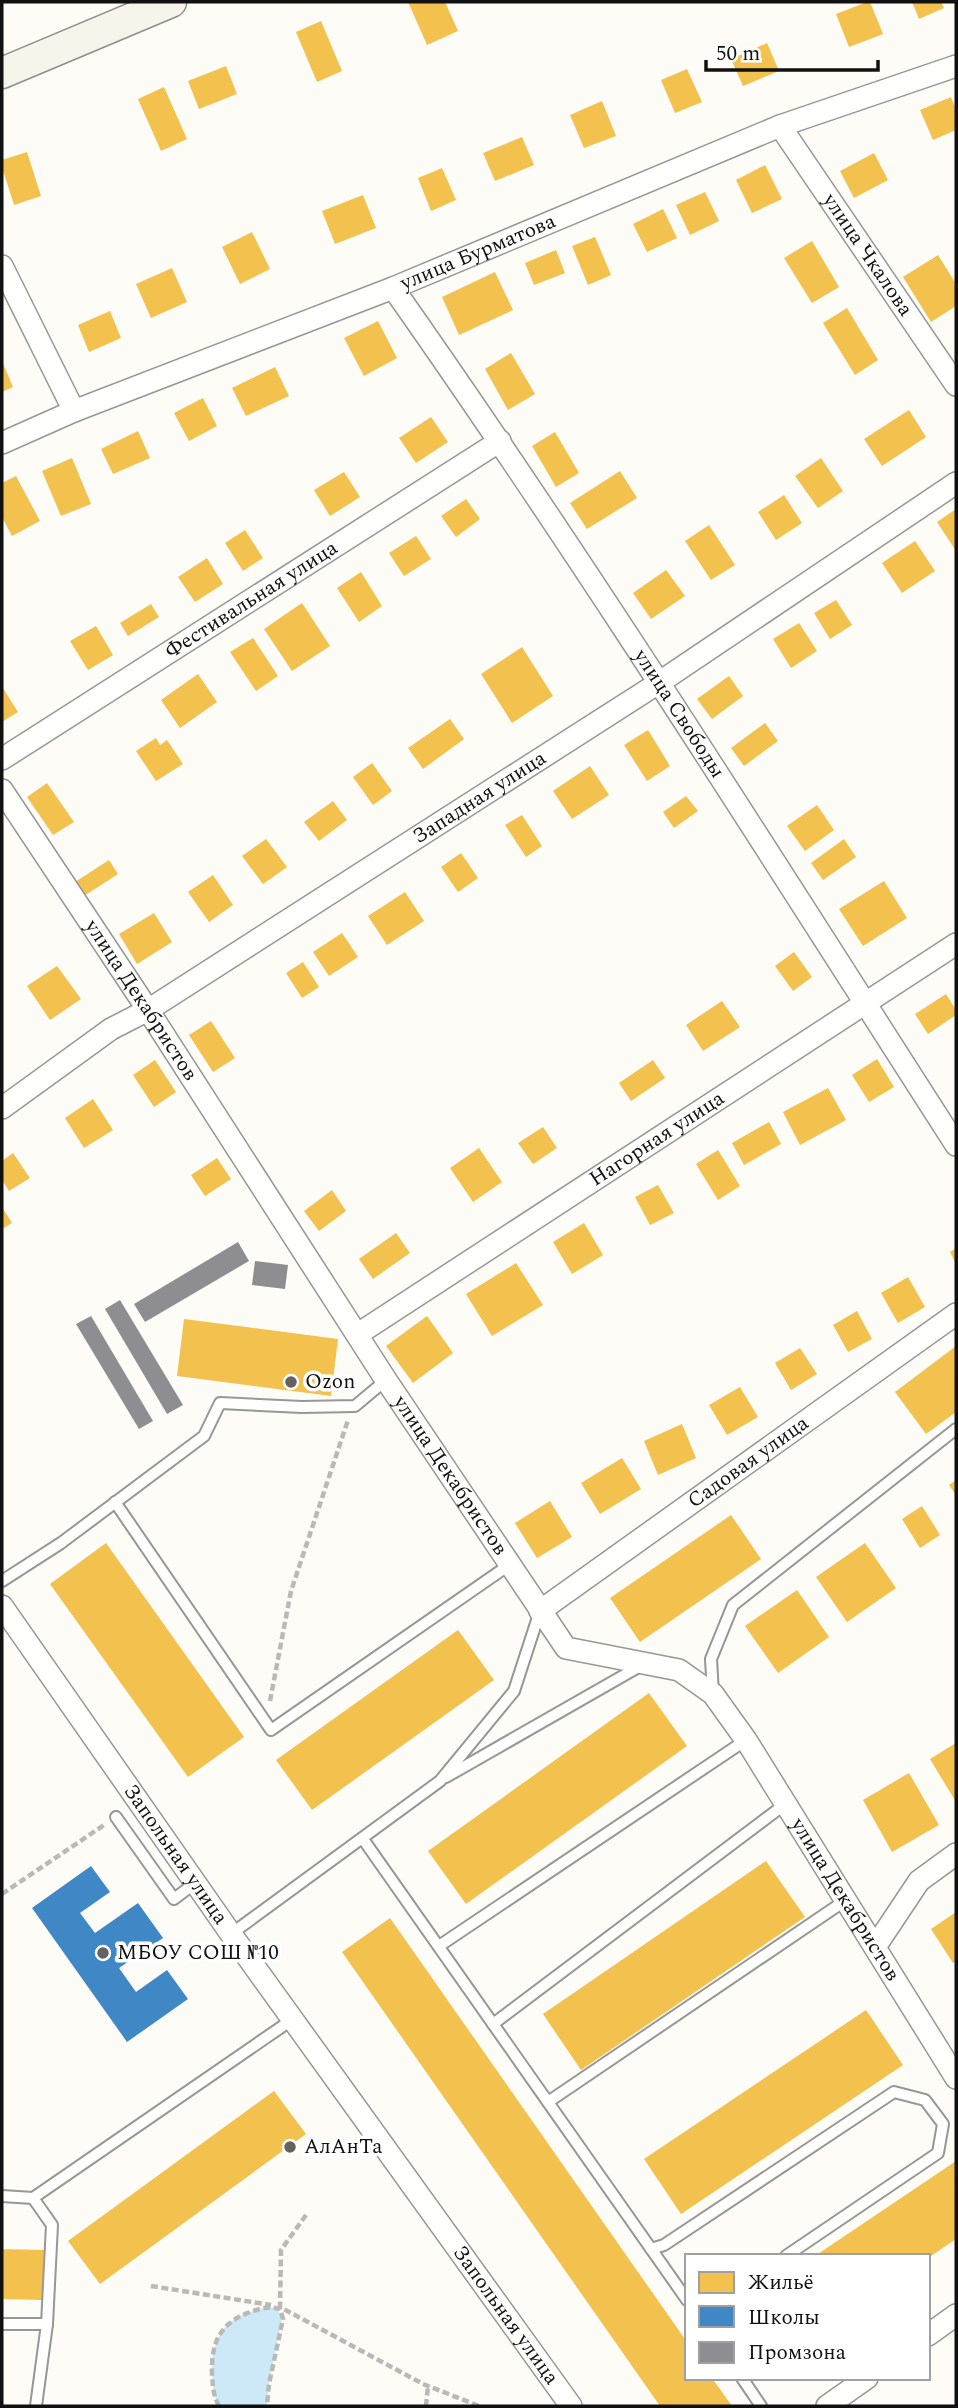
<svg xmlns="http://www.w3.org/2000/svg" width="958" height="2408" viewBox="0 0 958 2408" font-family="Spectral,serif">
<style>
.water{fill:#cde8f7}
.homes{fill:#f2c14e}
.schools{fill:#3f88c5}
.industry{fill:#8d8d92}
.lines{fill:none;stroke-linecap:round;stroke-linejoin:round}
.lane-casing{stroke:#979795;stroke-width:14}
.street-casing{stroke:#979795;stroke-width:24}
.secondary-casing{stroke:#8e8d8b;stroke-width:33}
.path{stroke:#b9b9b8;stroke-width:4.5;stroke-dasharray:7 3.5;stroke-linecap:butt}
.lane{stroke:#fffffe;stroke-width:10}
.street{stroke:#fffffe;stroke-width:21}
.secondary{stroke:#f6f4eb;stroke-width:30}
.poi-dot{fill:#646362;stroke:#fff;stroke-width:2.5}
.labels{text-anchor:middle;dominant-baseline:central;stroke-width:7;stroke-linejoin:round;paint-order:stroke}
.street-label{font-size:21px;fill:#111;stroke:#fff}
.poi-label{font-size:21px;fill:#111;stroke:#fff;text-anchor:start}
</style>
<rect width="100%" height="100%" fill="#fdfcf7"/>
<path class="water" d="M276 2307 282 2319 269 2384 267 2406H219C213 2395 213 2387 212 2374 211 2329 232 2311 276 2307Z"/>
<g class="homes">
<path d="M408 2H445L458 31 427 45Z"/>
<path d="M867 2H870L883 34 849 47 836 14Z"/>
<path d="M912 2H941L944 8 919 19Z"/>
<path d="M321 21 342 71 317 82 296 32Z"/>
<path d="M767 43 779 71 743 86 731 59Z"/>
<path d="M226 66 237 94 199 109 188 81Z"/>
<path d="M687 69 702 102 675 113 661 80Z"/>
<path d="M164 87 187 139 161 151 138 99Z"/>
<path d="M951 97 956 110V130L933 140 920 110Z"/>
<path d="M602 101 616 136 584 148 570 115Z"/>
<path d="M522 137 534 165 495 181 483 153Z"/>
<path d="M27 152 41 196 14 205 2 167V160Z"/>
<path d="M874 153 888 180 854 198 840 171Z"/>
<path d="M765 165 782 199 752 213 736 180Z"/>
<path d="M442 168 456 200 431 211 418 178Z"/>
<path d="M705 192 719 221 690 235 676 205Z"/>
<path d="M363 195 376 228 335 244 322 211Z"/>
<path d="M663 209 677 238 647 252 633 224Z"/>
<path d="M252 232 270 269 240 284 222 247Z"/>
<path d="M595 237 611 275 588 285 572 246Z"/>
<path d="M812 241 839 287 812 303 784 258Z"/>
<path d="M556 250 565 273 534 285 525 263Z"/>
<path d="M938 255 956 284V306L931 322 903 277Z"/>
<path d="M172 268 187 302 151 318 136 284Z"/>
<path d="M495 272 513 310 459 335 442 297Z"/>
<path d="M847 308 878 360 855 375 823 323Z"/>
<path d="M110 311 121 338 89 352 78 325Z"/>
<path d="M378 321 397 358 364 376 344 338Z"/>
<path d="M511 353 535 394 508 410 485 369Z"/>
<path d="M2 361 13 387 2 392Z"/>
<path d="M275 367 289 396 246 416 232 388Z"/>
<path d="M203 398 217 426 189 441 174 413Z"/>
<path d="M909 410 926 437 882 466 864 439Z"/>
<path d="M431 417 448 442 416 463 399 438Z"/>
<path d="M138 431 150 458 113 474 101 449Z"/>
<path d="M555 432 579 473 556 487 532 446Z"/>
<path d="M72 458 91 504 61 516 42 471Z"/>
<path d="M821 458 843 491 818 508 795 476Z"/>
<path d="M620 471 637 498 587 529 570 503Z"/>
<path d="M344 472 360 497 330 516 314 490Z"/>
<path d="M16 476 40 521 12 536 2 517V483Z"/>
<path d="M784 495 802 523 776 540 758 512Z"/>
<path d="M466 499 480 519 456 537 441 516Z"/>
<path d="M956 509V551L937 522Z"/>
<path d="M709 525 735 565 711 580 685 541Z"/>
<path d="M245 530 263 558 243 571 225 543Z"/>
<path d="M416 536 431 559 404 576 389 553Z"/>
<path d="M915 541 935 571 902 593 882 563Z"/>
<path d="M207 558 223 584 195 602 178 577Z"/>
<path d="M666 570 685 596 651 619 633 593Z"/>
<path d="M361 572 382 606 359 622 337 588Z"/>
<path d="M836 600 852 625 830 639 814 613Z"/>
<path d="M302 603 330 646 292 671 264 629Z"/>
<path d="M151 604 159 617 128 636 120 623Z"/>
<path d="M799 623 817 651 791 668 773 639Z"/>
<path d="M96 626 113 655 88 670 70 641Z"/>
<path d="M253 638 278 676 256 691 230 652Z"/>
<path d="M522 647 553 696 512 723 481 674Z"/>
<path d="M198 674 217 702 180 728 161 700Z"/>
<path d="M729 676 743 696 712 719 697 699Z"/>
<path d="M3 688 18 712 2 722V689Z"/>
<path d="M450 719 464 739 423 769 408 748Z"/>
<path d="M765 723 778 741 744 766 731 748Z"/>
<path d="M648 730 670 766 647 781 624 745Z"/>
<path d="M156 738 160 745 167 740 183 764 156 781 136 751Z"/>
<path d="M372 763 392 791 373 805 353 777Z"/>
<path d="M590 766 609 795 572 819 553 791Z"/>
<path d="M47 783 74 822 53 835 27 797Z"/>
<path d="M686 796 698 811 674 828 663 812Z"/>
<path d="M333 801 347 820 319 841 304 822Z"/>
<path d="M817 805 834 830 805 851 787 826Z"/>
<path d="M522 815 542 846 526 857 505 825Z"/>
<path d="M266 839 287 867 263 884 242 856Z"/>
<path d="M844 839 856 857 823 880 811 863Z"/>
<path d="M461 853 478 878 458 892 441 867Z"/>
<path d="M109 860 118 874 84 896 75 882Z"/>
<path d="M213 875 233 905 209 922 188 892Z"/>
<path d="M884 881 907 918 863 946 839 909Z"/>
<path d="M405 892 424 921 387 945 368 916Z"/>
<path d="M154 913 172 942 137 964 119 934Z"/>
<path d="M342 933 358 957 329 976 313 952Z"/>
<path d="M794 952 812 977 793 991 775 966Z"/>
<path d="M303 962 319 987 302 998 286 973Z"/>
<path d="M57 966 81 999 50 1020 27 986Z"/>
<path d="M946 994 956 1010V1015L928 1034 915 1014Z"/>
<path d="M722 1001 740 1027 703 1051 686 1025Z"/>
<path d="M211 1021 235 1058 213 1072 189 1035Z"/>
<path d="M877 1059 894 1087 869 1102 852 1075Z"/>
<path d="M155 1060 176 1092 154 1107 133 1075Z"/>
<path d="M653 1060 665 1078 631 1101 619 1083Z"/>
<path d="M828 1088 846 1120 800 1145 783 1112Z"/>
<path d="M93 1099 113 1130 84 1148 65 1118Z"/>
<path d="M769 1122 781 1144 744 1165 732 1143Z"/>
<path d="M543 1127 557 1148 533 1164 518 1143Z"/>
<path d="M479 1148 502 1182 473 1202 450 1168Z"/>
<path d="M718 1150 740 1186 718 1200 696 1164Z"/>
<path d="M13 1153 30 1178 9 1191 2 1180V1161Z"/>
<path d="M217 1158 231 1179 205 1196 191 1175Z"/>
<path d="M658 1185 674 1213 650 1225 635 1197Z"/>
<path d="M332 1190 346 1211 319 1231 304 1211Z"/>
<path d="M2 1207 12 1223 2 1229Z"/>
<path d="M584 1223 603 1255 572 1274 553 1242Z"/>
<path d="M396 1233 410 1253 373 1279 359 1259Z"/>
<path d="M956 1248V1264L950 1252Z"/>
<path d="M516 1263 543 1305 492 1336 466 1294Z"/>
<path d="M908 1277 925 1307 898 1323 881 1293Z"/>
<path d="M857 1311 872 1339 848 1352 833 1325Z"/>
<path d="M427 1316 453 1353 413 1383 386 1346Z"/>
<path d="M184 1319 338 1339 331 1396 177 1376Z"/>
<path d="M956 1346V1412L926 1434 895 1392Z"/>
<path d="M800 1348 817 1374 791 1390 775 1363Z"/>
<path d="M740 1387 758 1417 727 1435 709 1405Z"/>
<path d="M682 1424 696 1458 658 1475 644 1441Z"/>
<path d="M622 1458 641 1489 600 1514 581 1483Z"/>
<path d="M956 1480V1495L949 1485Z"/>
<path d="M550 1501 572 1537 537 1558 515 1523Z"/>
<path d="M922 1506 940 1535 920 1548 902 1519Z"/>
<path d="M731 1515 761 1559 640 1642 610 1598Z"/>
<path d="M106 1543 244 1737 188 1777 50 1584Z"/>
<path d="M865 1543 896 1588 847 1622 816 1577Z"/>
<path d="M797 1590 829 1637 778 1673 745 1626Z"/>
<path d="M458 1630 494 1680 312 1810 276 1760Z"/>
<path d="M649 1693 687 1746 466 1904 428 1851Z"/>
<path d="M956 1743V1802L930 1759Z"/>
<path d="M909 1773 939 1825 892 1852 863 1800Z"/>
<path d="M766 1861 805 1917 581 2070 543 2014Z"/>
<path d="M956 1912V1961L953 1963 931 1929Z"/>
<path d="M390 1918 687 2342V2378H712L732 2406H660L342 1952Z"/>
<path d="M866 2010 903 2065 681 2214 644 2159Z"/>
<path d="M274 2091 306 2134 100 2284 68 2241Z"/>
<path d="M956 2161V2239L928 2258V2256H815Z"/>
<path d="M2 2249 44 2250 43 2300 2 2299Z"/>
</g>
<path class="schools" d="M91 1866 110 1892 80 1913 95 1933 138 1903 163 1938 119 1968 136 1992 167 1970 188 1999 127 2042 32 1908Z"/>
<g class="industry">
<path d="M238 1242 249 1261 145 1322 134 1304Z"/>
<path d="M255 1261 288 1265 285 1289 252 1285Z"/>
<path d="M120 1300 183 1405 167 1414 105 1309Z"/>
<path d="M91 1316 153 1421 139 1429 76 1324Z"/>
</g>
<g class="lines">
<g class="lane-casing">
<g id="lane">
<path d="M115 1502 271 1730 509 1565"/>
<path d="M2 1581 61 1543 204 1436 220 1403 302 1407 355 1406 386 1380"/>
<path d="M713 1694 711 1659 733 1605 956 1429"/>
<path d="M446 1777 642 1665"/>
<path d="M116 1817 174 1899 195 1883"/>
<path d="M363 1839 687 2300"/>
<path d="M231 1934 440 1781 514 1691 540 1611"/>
<path d="M439 1946 746 1740"/>
<path d="M493 2024 784 1805"/>
<path d="M548 2102 846 1900"/>
<path d="M2 2196 33 2198 293 2019"/>
<path d="M33 2198 52 2225 47 2324 36 2406"/>
<path d="M651 2249 664 2245 894 2092 925 2100 943 2124 938 2153 786 2256"/>
<path d="M2 2324H47"/>
<path d="M742 2378 761 2406"/>
</g>
</g>
<g class="street-casing">
<g id="street">
<path id="s1" d="M780 126 956 385"/>
<path d="M2 266 74 411"/>
<path id="s2" d="M393 288C590 568 771 857 956 1145"/>
<path id="s3" d="M2 443 74 411 393 288 780 126 956 66"/>
<path id="s4" d="M2 759 500 441"/>
<path id="s5" d="M2 790 148 1010 386 1380 566 1648 679 1670 713 1694 746 1740 956 2078"/>
<path id="s6" d="M2 1108 111 1029 148 1010 660 682 956 483"/>
<path id="s7" d="M358 1334 956 944"/>
<path id="s8" d="M2 1606 231 1934 571 2406"/>
<path id="s9" d="M540 1611 956 1314"/>
<path d="M875 1947 919 1881 956 1854"/>
<path d="M928 2335 956 2315"/>
<path d="M827 2406 867 2378"/>
</g>
</g>
<g class="secondary-casing">
<path id="secondary" d="M2 73 171 2"/>
</g>
<g class="path">
<path d="M270 1701 291 1591 348 1420"/>
<path d="M2 1894 104 1825"/>
<path d="M306 2215 281 2250 280 2307 423 2384 479 2406"/>
<path d="M151 2286 271 2305"/>
<path d="M219 2406C213 2395 213 2387 212 2374 211 2342 220 2322 253 2311 262 2308 271 2306 280 2309L283 2319 269 2384 267 2406"/>
<path d="M426 2406 428 2386"/>
</g>
<use href="#lane" class="lane"/>
<use href="#street" class="street"/>
<use href="#secondary" class="secondary"/>
</g>
<g class="poi-dot">
<circle cx="291" cy="1382" r="7"/>
<circle cx="103" cy="1953" r="7"/>
<circle cx="290" cy="2147" r="7"/>
</g>
<g class="labels">
<g class="street-label">
<text stroke="none"><textPath href="#s3" startOffset="513">улица Бурматова</textPath></text>
<text stroke="none"><textPath href="#s1" startOffset="156">улица Чкалова</textPath></text>
<text stroke="none"><textPath href="#s4" startOffset="296">Фестивальная улица</textPath></text>
<text stroke="none"><textPath href="#s2" startOffset="513">улица Свободы</textPath></text>
<text stroke="none"><textPath href="#s6" startOffset="570">Западная улица</textPath></text>
<text stroke="none"><textPath href="#s5" startOffset="252">улица Декабристов</textPath></text>
<text stroke="none"><textPath href="#s7" startOffset="357">Нагорная улица</textPath></text>
<text stroke="none"><textPath href="#s9" startOffset="256">Садовая улица</textPath></text>
<text stroke="none"><textPath href="#s5" startOffset="819">улица Декабристов</textPath></text>
<text stroke="none"><textPath href="#s8" startOffset="303">Запольная улица</textPath></text>
<text stroke="none"><textPath href="#s5" startOffset="1428">улица Декабристов</textPath></text>
<text stroke="none"><textPath href="#s8" startOffset="870">Запольная улица</textPath></text>
</g>
<g class="poi-label">
<text x="305" y="1382">Ozon</text>
<text x="117" y="1953">МБОУ СОШ №10</text>
<text x="304" y="2147">АлАнТа</text>
</g>
</g>
<rect width="958" height="2408" fill="none" stroke="#111111" stroke-width="7"/>
<rect x="685" y="2254" width="245" height="126" fill="#ffffff" stroke="#a0a0a0" stroke-width="2"/>
<rect x="699" y="2272" width="35" height="21" fill="#f2c14e" stroke="#a0a0a0" stroke-width="2"/>
<text x="748" y="2289" font-size="21" fill="#111111">Жильё</text>
<rect x="699" y="2306" width="35" height="21" fill="#3f88c5" stroke="#a0a0a0" stroke-width="2"/>
<text x="748" y="2324" font-size="21" fill="#111111">Школы</text>
<rect x="699" y="2342" width="35" height="21" fill="#8d8d92" stroke="#a0a0a0" stroke-width="2"/>
<text x="748" y="2359" font-size="21" fill="#111111">Промзона</text>
<path d="M706 60v10h172v-10" fill="none" stroke="#111111" stroke-width="3.5"/>
<text x="716" y="60" font-size="21" fill="#111111" stroke="#ffffff" stroke-width="5" paint-order="stroke">50 m</text>
</svg>
